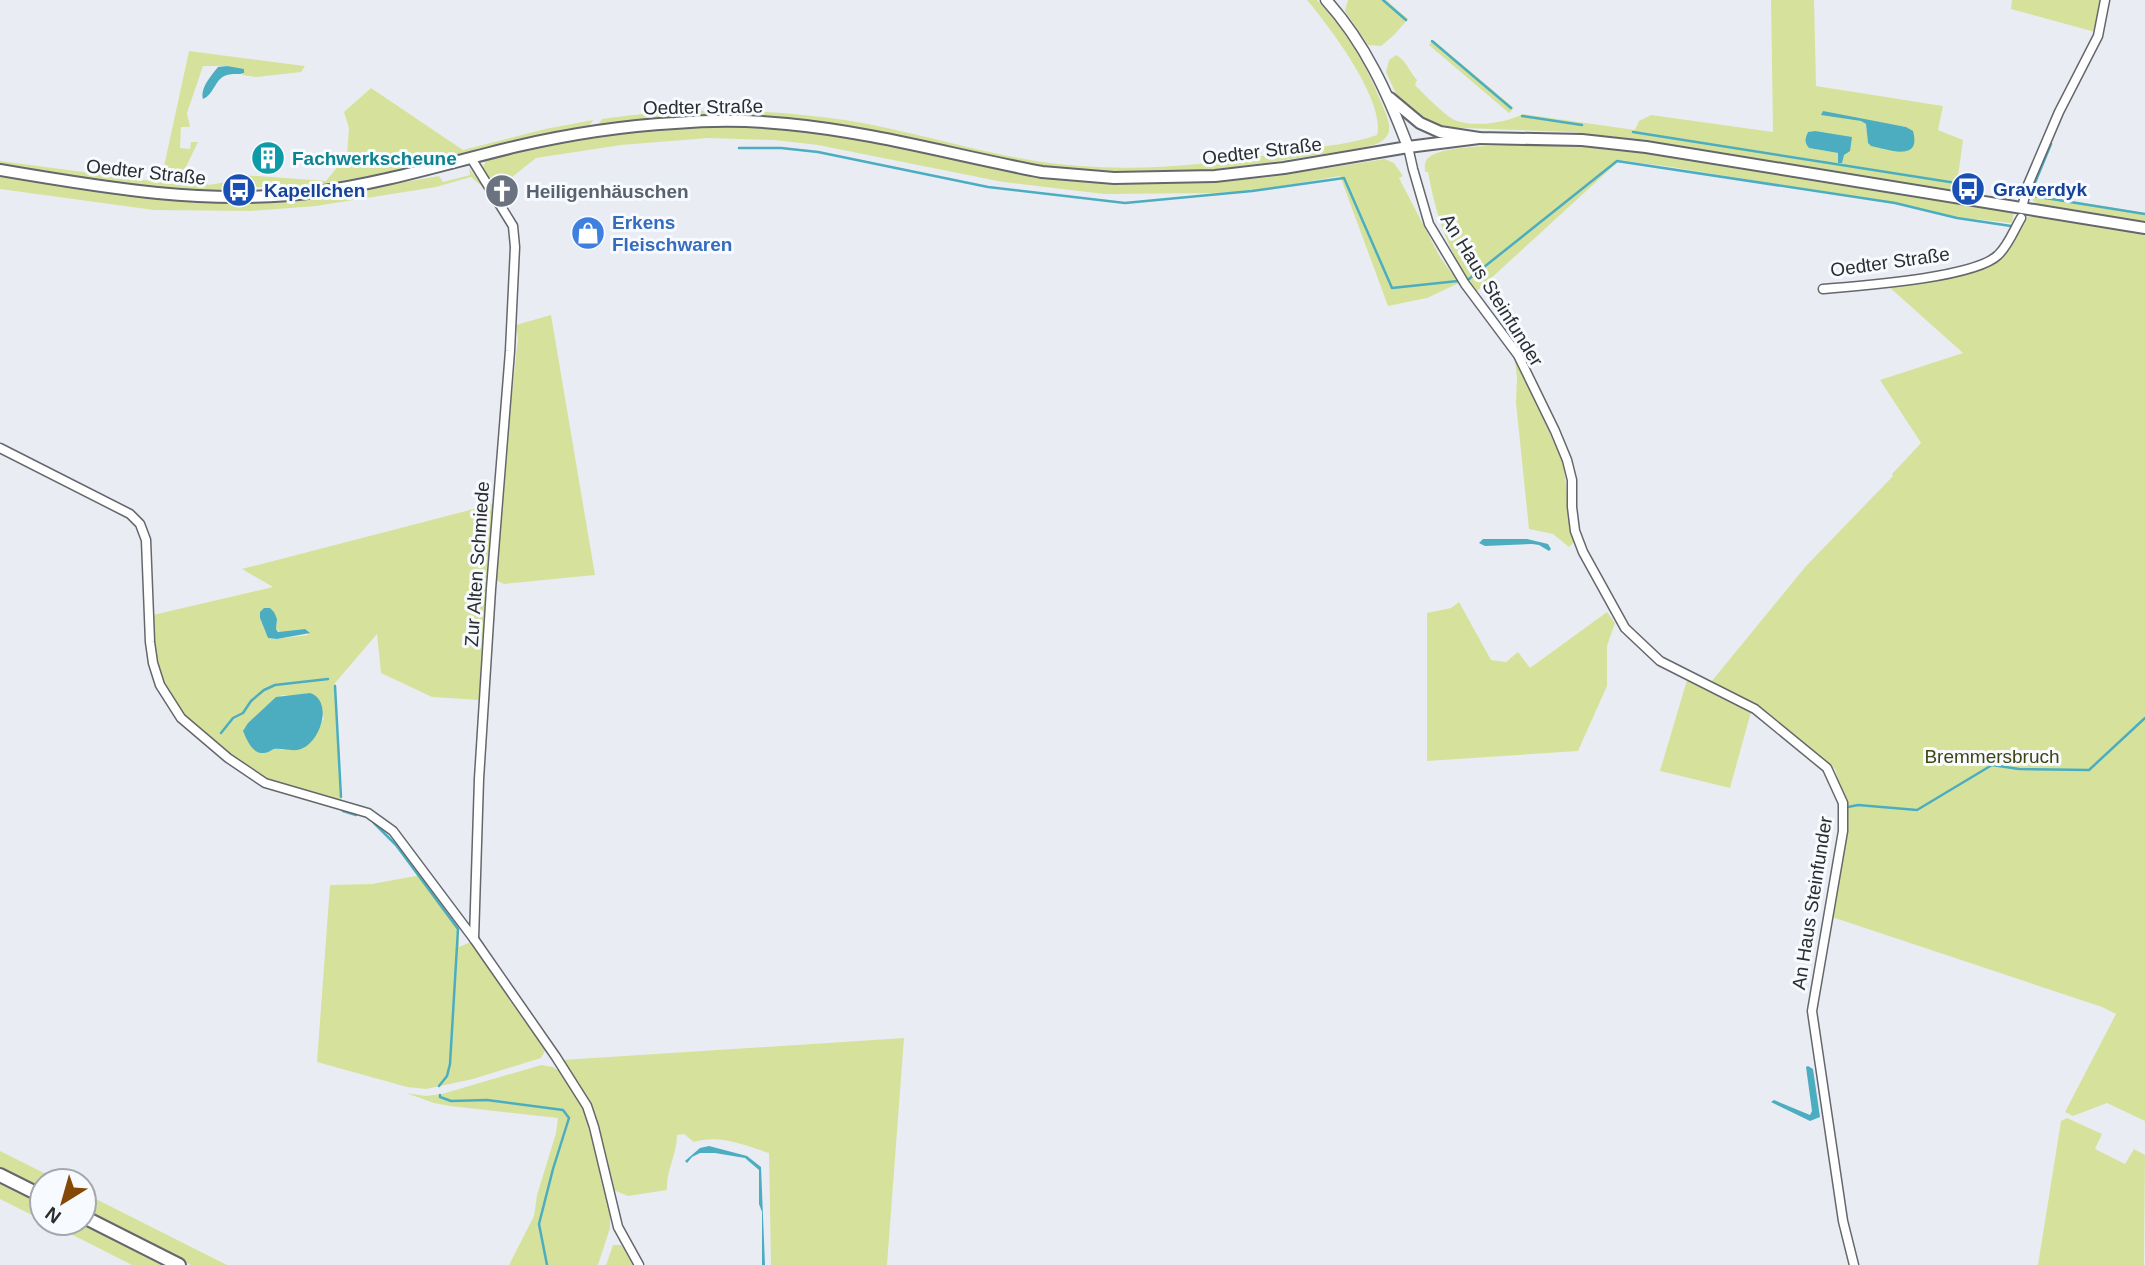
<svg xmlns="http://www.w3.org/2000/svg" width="2145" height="1265" viewBox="0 0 2145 1265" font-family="Arial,sans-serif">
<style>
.green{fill:#d6e29c;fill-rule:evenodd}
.water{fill:#4cadc0}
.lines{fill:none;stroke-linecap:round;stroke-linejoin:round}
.stream{stroke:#4cadc0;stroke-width:2.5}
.minor-casing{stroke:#64676c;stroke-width:11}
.tertiary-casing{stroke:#64676c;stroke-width:13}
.secondary-casing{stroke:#64676c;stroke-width:14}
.primary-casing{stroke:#64676c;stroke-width:16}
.minor{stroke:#fff;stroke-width:8}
.tertiary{stroke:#fff;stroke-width:10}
.secondary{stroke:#fff;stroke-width:10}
.primary{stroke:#fff;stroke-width:12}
.labels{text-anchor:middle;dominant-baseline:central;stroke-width:6;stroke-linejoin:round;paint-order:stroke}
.street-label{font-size:19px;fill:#2b2d2f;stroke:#f7faff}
.culture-label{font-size:19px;font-weight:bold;fill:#0d838f;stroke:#f7faff;text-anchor:start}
.transit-label{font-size:19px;font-weight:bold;fill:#164399;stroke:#f7faff;text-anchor:start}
.worship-label{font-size:19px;font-weight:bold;fill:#5b616d;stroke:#f7faff;text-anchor:start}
.shop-label{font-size:19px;font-weight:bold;fill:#366cbe;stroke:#f7faff;text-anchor:start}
.park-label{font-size:19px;fill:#3f4510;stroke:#f7faff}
</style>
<rect width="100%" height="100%" fill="#e9edf3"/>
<g class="green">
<path d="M1307 0H1317C1346 30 1366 64 1381 102 1385 112 1392 124 1388 134 1384 143 1373 145 1365 147 1280 161 1193 177 1107 172 1015 167 930 141 841 126 760 111 679 116 598 125L602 119C683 107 764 108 845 120 909 130 972 151 1036 161 1123 175 1213 165 1299 150 1324 146 1352 144 1377 135 1386 101 1329 26 1307 0Z"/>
<path d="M1348 0H1386L1408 19 1394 35 1381 46 1368 45 1345 11Z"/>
<path d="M1771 0H1814L1816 86 1943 106 1938 130 1963 140 1956 191 1625 138 1571 132 1437 127 1422 120 1398 98 1386 72 1389 60 1396 55C1405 59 1410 72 1417 80L1415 85C1423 93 1448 119 1457 121 1476 127 1506 123 1523 114L1635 130 1639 121 1651 115 1773 132ZM1820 113 1906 127 1868 143 1866 124 1861 121ZM1816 131 1844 154 1809 148 1805 138 1808 132Z"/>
<path d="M2012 0H2101L2095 32 2011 9Z"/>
<path d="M1433 40 1514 108 1509 113 1429 45Z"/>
<path d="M189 51 305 66 301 72 256 77 242 75 244 73 227 66H203L187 113 190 127H181L180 148 190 149 191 142H198L184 171H163Z"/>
<path d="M371 88 463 150 545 129 593 120 589 126 537 136 399 171 290 189 242 186 207 192 160 189 0 165V161L175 184 181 180 206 182 209 185 231 181 242 175 326 181 347 155 349 128 344 112Z"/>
<path d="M737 126 802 131 862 140 1022 174 1098 183H1186L1263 178 1385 159 1394 163 1403 176 1399 178 1440 257 1459 283 1427 298 1388 306 1340 176 1259 190 1214 193 1104 194 1003 182 818 145 774 140 708 138 621 145 536 158 502 185 493 187 482 171 486 159C568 137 652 127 737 126Z"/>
<path d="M1514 145H1562L1652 153 2014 211 2012 223 1955 217 1912 206 1671 167 1620 160 1476 292C1448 250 1437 221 1428 172H1425C1425 168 1424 164 1426 161 1433 145 1497 146 1514 145Z"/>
<path d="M469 168 485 189 471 177 436 187 316 206 251 211 154 210 0 189V176C74 186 147 202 222 202 296 202 367 188 439 176L443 182 470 175Z"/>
<path d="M2031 194 2145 213V222L2038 204 2033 201Z"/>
<path d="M2036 216 2145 233V1121L2107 1103 2073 1116 2065 1112 2116 1014 2102 1007 1832 917 1848 833 1846 806 1835 769 1755 704 1711 682 1806 566 1893 476 1892 474 1921 443 1880 380 1963 353 1888 286C1922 281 1973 279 2001 259 2009 253 2015 240 2020 231L2015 224 2024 223 2027 217Z"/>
<path d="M551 315 595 575 504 584 495 580 500 504 518 338 516 325Z"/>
<path d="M1515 360 1561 457C1569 485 1566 514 1574 542L1569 547 1553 534 1529 529 1516 403 1517 378Z"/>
<path d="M493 504 480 700 432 697 381 673 377 634 335 683 341 801C324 796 307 791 290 786 282 783 272 782 264 778 247 770 231 755 216 744 165 702 156 680 153 615L273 587 242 569ZM260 618 277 619 276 629 280 632 305 629 308 635 277 639 268 638ZM310 693 324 718 309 744 283 750 277 748 263 753 248 723 282 695 293 696Z"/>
<path d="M1459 602 1491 660 1506 662 1518 652 1530 668 1607 612 1615 623 1607 646V686L1578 751 1427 761V613L1451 608Z"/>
<path d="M1687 680 1751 712 1730 788 1660 771Z"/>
<path d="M421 875 459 929V947L471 942 546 1049 541 1058 473 1079 426 1089 407 1087 317 1062 330 885 372 884Z"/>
<path d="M904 1038 887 1265H771L769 1153C744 1145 719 1134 694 1142L684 1134 677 1135C677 1154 666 1171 667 1190L628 1196 613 1190 597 1127 562 1060Z"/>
<path d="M541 1065 553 1067 563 1074 583 1106 591 1129 610 1210V1228L598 1265H509L534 1216 537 1195 556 1133 558 1118 450 1106 434 1103 406 1093 426 1096 442 1094Z"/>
<path d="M2067 1118 2102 1134 2095 1149 2125 1164 2134 1149 2145 1155 2144 1265H2038L2061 1121Z"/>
<path d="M0 1151 60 1181H42V1190L0 1169Z"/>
<path d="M0 1182 42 1203V1220L0 1199Z"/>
<path d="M84 1193 227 1265H191L84 1211Z"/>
<path d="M49 1223H82L166 1265H132Z"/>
<path d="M613 1245H621L635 1265H606Z"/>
</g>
<g class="water">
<path d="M227 66 244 69V73C239 75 233 73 227 75 215 78 214 95 203 99 200 88 211 76 218 67Z"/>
<path d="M1823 111 1906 127 1913 131C1922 163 1887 149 1871 146L1868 143 1866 124 1861 121 1821 115Z"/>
<path d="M1815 131 1852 137 1850 151 1844 155 1842 163H1838V153L1809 148C1804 142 1805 138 1808 132Z"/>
<path d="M1483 539H1527L1548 544 1551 549 1549 551 1539 545 1532 544 1485 546 1479 543Z"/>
<path d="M264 608H270L274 612 277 619 276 629 278 632 305 629 310 633 277 639 268 638 260 618V612Z"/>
<path d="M310 693C334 701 320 743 301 749 292 752 283 748 274 749 271 750 268 753 264 753 252 754 247 740 243 731L248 723 276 697Z"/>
<path d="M1808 1066 1813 1069 1820 1117 1810 1121 1771 1102 1774 1100 1810 1115 1812 1111 1806 1067Z"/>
<path d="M709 1146 747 1156 761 1167 765 1265H762V1212L759 1204V1170L745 1158 715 1153H700L692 1157 687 1163 685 1161 700 1148Z"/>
</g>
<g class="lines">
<g class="stream">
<path d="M1383 0 1406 20"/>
<path d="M1432 41 1511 108"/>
<path d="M1522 116 1582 125"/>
<path d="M1633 132 1956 183"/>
<path d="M2051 144 2032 190 2033 196 2145 214"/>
<path d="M739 148H781L818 152 988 187 1125 203 1252 191 1344 178 1392 288 1458 281"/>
<path d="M1469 279 1617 161 1895 203 1957 218 2011 226"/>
<path d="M335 686 341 797"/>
<path d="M221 733 233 718 243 713 251 701 264 690 275 685 328 679"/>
<path d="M1848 807 1858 805 1917 810 1992 765 2019 769 2089 770 2145 718"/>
<path d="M343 811 356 815"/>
<path d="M374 823 396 845 458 929 450 1064 447 1076 439 1086"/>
<path d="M440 1095V1097L451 1101 487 1100 563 1110 569 1118 553 1169 539 1224 547 1265"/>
</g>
<g class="minor-casing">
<g id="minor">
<path d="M1408 147 1413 169 1429 224 1465 284 1518 355 1555 431 1567 460 1572 480V507L1575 531 1583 552 1625 628 1660 661 1755 709 1827 768 1843 803V831L1812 1011 1843 1221 1854 1265"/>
<path d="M471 158 513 226 515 247 510 351 491 589 479 779 474 939"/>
<path d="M2022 208 2027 187 2059 112 2098 36 2105 0"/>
<path d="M1823 289C1858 286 1975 278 1998 255 2008 246 2014 230 2021 218"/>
<path d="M0 448 130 514 140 524 146 540 150 642 153 663 160 685 181 718 228 758 265 783 368 813 393 831 474 939 556 1057 587 1106 594 1127 618 1227 639 1265"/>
</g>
</g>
<g class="tertiary-casing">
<path id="tertiary" d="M1326 0C1365 43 1388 94 1408 147"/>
</g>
<g class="secondary-casing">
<g id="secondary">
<path d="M1390 98 1420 123 1440 132 1479 138 1582 140 1646 147 2145 228"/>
<path d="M0 170C105 188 210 206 316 192 385 183 451 162 518 146 570 134 622 126 675 123 712 120 750 120 787 124 873 132 957 156 1042 172L1114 178 1215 176 1284 168 1408 147 1479 138"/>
</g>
</g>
<g class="primary-casing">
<g id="primary">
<path d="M0 1175 42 1196"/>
<path d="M84 1217 179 1265"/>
</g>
</g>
<use href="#minor" class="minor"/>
<use href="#tertiary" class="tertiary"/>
<use href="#secondary" class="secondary"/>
<use href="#primary" class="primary"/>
</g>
<defs>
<g id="building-disc" transform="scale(1.75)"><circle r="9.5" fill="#0f9aa8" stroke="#f7faff"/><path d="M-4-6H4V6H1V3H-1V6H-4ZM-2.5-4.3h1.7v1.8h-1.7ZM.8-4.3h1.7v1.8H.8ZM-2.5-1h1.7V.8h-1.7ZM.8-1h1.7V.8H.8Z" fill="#fff"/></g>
<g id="bus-disc" transform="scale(1.75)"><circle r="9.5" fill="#1a4fb4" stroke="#f7faff"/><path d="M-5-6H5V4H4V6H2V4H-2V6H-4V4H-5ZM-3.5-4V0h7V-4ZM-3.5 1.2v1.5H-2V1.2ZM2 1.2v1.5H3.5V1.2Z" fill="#fff"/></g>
<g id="church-disc" transform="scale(1.75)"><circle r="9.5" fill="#6b7280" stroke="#f7faff"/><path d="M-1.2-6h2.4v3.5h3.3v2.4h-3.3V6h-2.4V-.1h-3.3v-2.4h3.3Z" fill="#fff"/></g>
<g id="shop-disc" transform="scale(1.75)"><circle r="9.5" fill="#3f7fe0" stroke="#f7faff"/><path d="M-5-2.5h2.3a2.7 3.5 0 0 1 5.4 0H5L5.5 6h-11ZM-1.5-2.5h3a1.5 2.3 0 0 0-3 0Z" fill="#fff"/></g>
</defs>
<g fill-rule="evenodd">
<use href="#building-disc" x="268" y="158"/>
<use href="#bus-disc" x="1968" y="189"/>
<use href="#bus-disc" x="239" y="190"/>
<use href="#church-disc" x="502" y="191"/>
<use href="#shop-disc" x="588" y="233"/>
</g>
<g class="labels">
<g class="street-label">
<text transform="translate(703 107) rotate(-1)">Oedter Straße</text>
<text transform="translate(1262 151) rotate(-7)">Oedter Straße</text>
<text transform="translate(146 172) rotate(6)">Oedter Straße</text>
<text transform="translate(1890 262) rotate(-8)">Oedter Straße</text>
<text transform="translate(1492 290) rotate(58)">An Haus Steinfunder</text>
<text transform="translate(477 564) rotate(-86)">Zur Alten Schmiede</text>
<text transform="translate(1812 903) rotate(-81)">An Haus Steinfunder</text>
</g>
<g class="culture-label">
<text x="292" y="158">Fachwerkscheune</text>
</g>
<g class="transit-label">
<text x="1993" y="189">Graverdyk</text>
<text x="264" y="190">Kapellchen</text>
</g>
<g class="worship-label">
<text x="526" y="191">Heiligenhäuschen</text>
</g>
<g class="shop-label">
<text x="612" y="222">Erkens<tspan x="612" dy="22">Fleischwaren</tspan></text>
</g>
<g class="park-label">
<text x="1992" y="756">Bremmersbruch</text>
</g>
</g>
<g transform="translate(63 1202) rotate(217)"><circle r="33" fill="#f7faff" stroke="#a5a8ac" stroke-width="2"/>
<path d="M0-5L12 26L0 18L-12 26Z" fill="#864905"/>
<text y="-10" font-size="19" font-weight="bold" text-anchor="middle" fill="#2b2d2f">N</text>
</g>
</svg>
